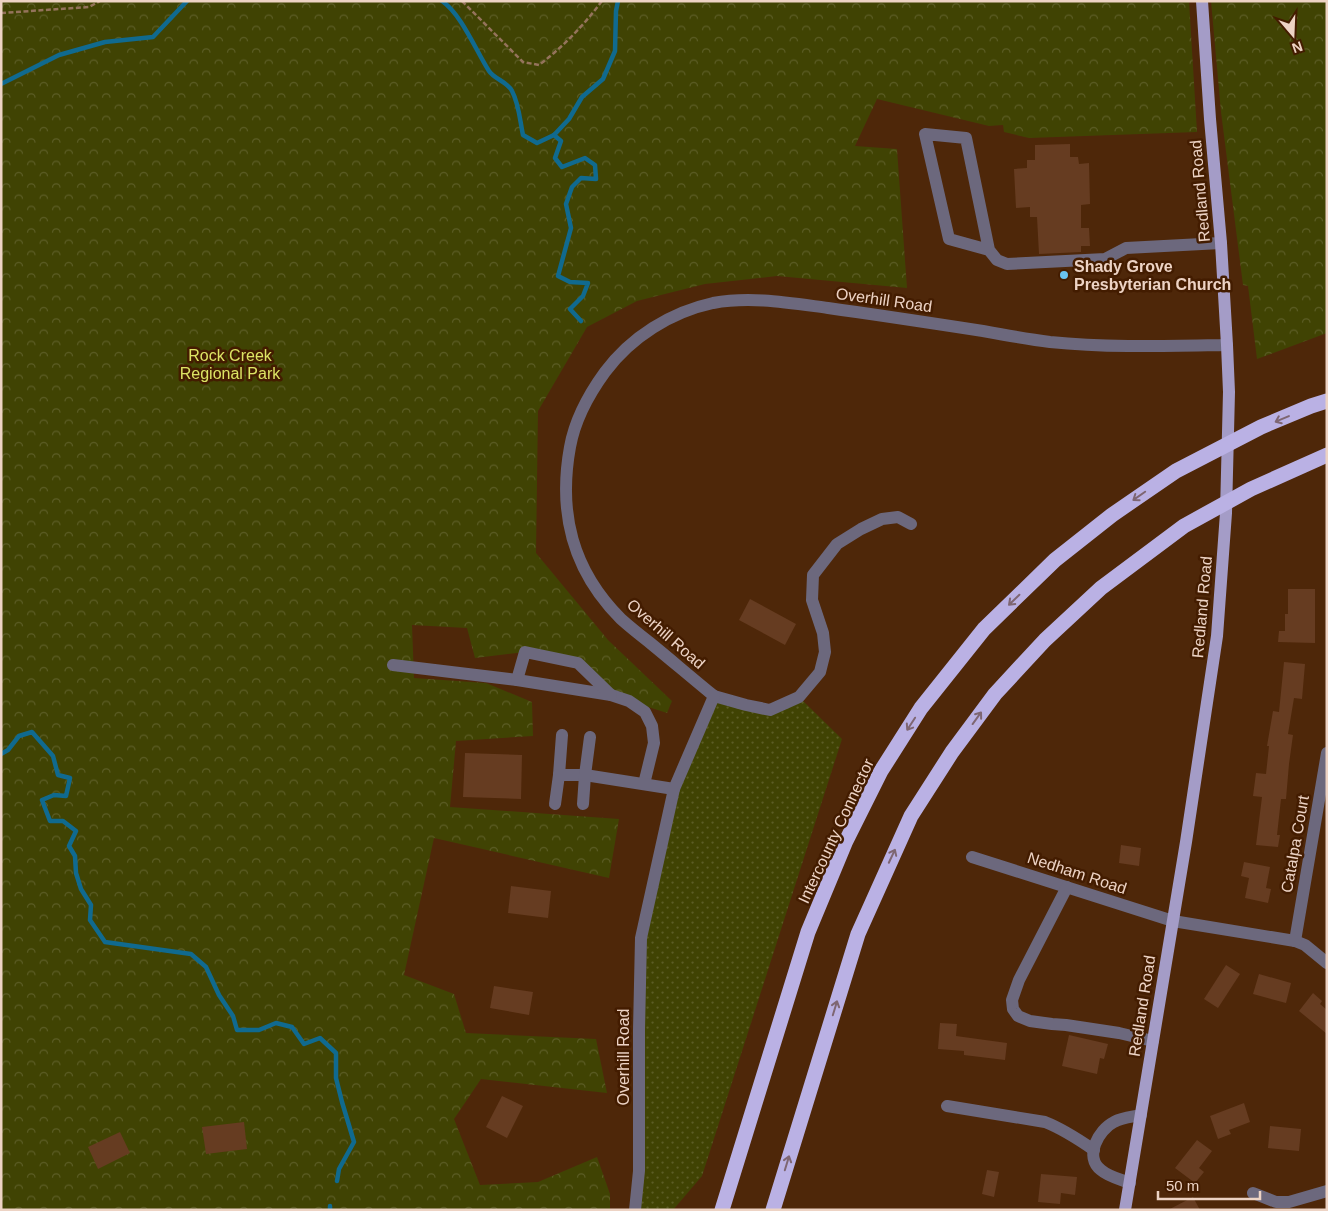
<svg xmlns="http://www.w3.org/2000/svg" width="1328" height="1211" viewBox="0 0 1328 1211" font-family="Helvetica,sans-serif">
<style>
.grass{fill:url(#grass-dots)}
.forest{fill:url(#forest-crowns)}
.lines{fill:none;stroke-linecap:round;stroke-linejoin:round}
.stream{stroke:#106a8f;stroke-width:4.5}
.building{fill:#663c21}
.path{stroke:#94735b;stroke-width:2.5;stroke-dasharray:5 2.5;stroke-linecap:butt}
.minor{stroke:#6c687d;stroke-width:12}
.major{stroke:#a49cc7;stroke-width:12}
.highway{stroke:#bab1e4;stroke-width:15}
.oneway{stroke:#7e6672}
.poi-dot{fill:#69c3f1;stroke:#431c00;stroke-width:2}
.labels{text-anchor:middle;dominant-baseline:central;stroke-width:5;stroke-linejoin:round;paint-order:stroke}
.street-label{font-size:16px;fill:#edd3c4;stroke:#431c00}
.poi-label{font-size:16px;font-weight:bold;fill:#edd3c4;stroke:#431c00;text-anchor:start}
.park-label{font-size:16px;fill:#dce464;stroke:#431c00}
</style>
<defs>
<pattern id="grass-dots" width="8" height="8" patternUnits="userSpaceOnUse" patternTransform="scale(1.25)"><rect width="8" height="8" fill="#404303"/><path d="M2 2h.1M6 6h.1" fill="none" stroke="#5c5d26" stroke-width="1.8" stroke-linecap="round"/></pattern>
<pattern id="forest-crowns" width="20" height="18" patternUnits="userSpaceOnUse" patternTransform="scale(1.25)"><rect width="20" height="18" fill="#404303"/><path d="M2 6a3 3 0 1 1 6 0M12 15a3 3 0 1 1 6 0" fill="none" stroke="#5c5d26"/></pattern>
</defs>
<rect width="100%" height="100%" fill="#4e2709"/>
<path class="grass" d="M714 696 769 710 799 697 842 739 702 1176 673 1210H635L641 938 674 789Z"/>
<g class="forest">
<path d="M1 1H1189L1197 132 1029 138 1004 132 1003 125 989 126 877 99 855 146 897 149 907 288 777 276 705 284 637 301 587 327 538 411 536 553 608 640 672 701 667 713 611 695 578 663 525 652 475 658 467 628 412 625 414 678 486 683 532 702 533 736 456 741 450 807 619 819 609 878 434 838 404 975 454 994 466 1033 596 1039 607 1093 481 1079 454 1119 480 1185 538 1182 597 1157 610 1194V1210H1Z"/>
<path d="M1211 1H1327V333L1257 359 1248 286 1243 285 1221 112Z"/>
</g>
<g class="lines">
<g class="stream">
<path d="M442 1C462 15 476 51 489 71 494 79 508 82 512 91 519 104 520 121 523 135L537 143 554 135 569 119 582 97 603 79 615 51 616 11 618 1"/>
<path d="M1 84 59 55 105 42 153 37 187 1"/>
<path d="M554 135 561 141 555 158 562 167 585 158 595 165 596 179 581 178 572 187 566 204 571 228 558 276 570 282 588 283 583 296 570 309 581 321"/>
<path d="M1 754 8 750 19 736 32 732 53 756 58 775 70 778 66 796 54 795 42 800 50 821H63L76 831 69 846 75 856 76 873 81 889 91 905 90 920 105 942 191 954 206 967 219 995 233 1016 237 1030H259L276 1023 292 1027 304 1044 320 1038 336 1053V1078L342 1102 354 1142 339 1169 337 1181"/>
<path d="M330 1210V1206"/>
</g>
</g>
<g class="building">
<path d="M1070 144V157H1078L1079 164 1089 163 1090 204 1081 205V228H1089L1090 246H1081V252L1039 254 1037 217H1030V207L1016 208 1014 169 1027 168V160H1035V145Z"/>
<path d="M1288 589H1315V643L1278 642 1279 631H1285V614H1288Z"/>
<path d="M750 599 796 624 785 645 739 620Z"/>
<path d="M1284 662 1305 664 1302 699 1294 698 1288 734 1293 735 1289 764 1286 799H1281L1277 835H1280L1278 847 1256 845 1262 797 1253 796 1256 773 1266 774 1269 746H1267L1273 711 1279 712Z"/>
<path d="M465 753 522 755 521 799 463 797Z"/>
<path d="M1121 845 1141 848 1139 866 1119 863Z"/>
<path d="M1244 862 1270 867 1266 888 1271 889 1268 903 1245 898 1249 878 1241 876Z"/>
<path d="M511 886 551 891 548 918 508 913Z"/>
<path d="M1226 965 1240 974 1218 1008 1204 999Z"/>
<path d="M1259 974 1291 983 1286 1003 1253 994Z"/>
<path d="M494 986 533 992 529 1015 490 1008Z"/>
<path d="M1313 993 1322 1001 1320 1004 1327 1010V1034L1299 1011Z"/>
<path d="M940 1023 957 1024 956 1036 1007 1043 1005 1060 964 1055V1051L938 1049Z"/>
<path d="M1069 1035 1108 1044 1104 1059 1100 1058 1097 1074 1062 1066Z"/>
<path d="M502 1096 523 1106 507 1138 486 1127Z"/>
<path d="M1244 1103 1250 1122 1229 1130 1231 1134 1218 1139 1210 1116Z"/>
<path d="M244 1122 247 1149 206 1154 202 1127Z"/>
<path d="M1270 1126 1301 1129 1299 1151 1268 1148Z"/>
<path d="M120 1132 130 1153 98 1169 88 1147Z"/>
<path d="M1197 1140 1212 1151 1199 1168 1204 1172 1195 1183 1175 1168Z"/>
<path d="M987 1170 999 1172 994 1197 982 1194Z"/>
<path d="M1041 1174 1077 1177 1075 1195 1061 1193 1060 1204 1038 1202Z"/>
<path d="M1193 1197 1200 1210H1168Z"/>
</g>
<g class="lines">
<g class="path">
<path d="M462 1 523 62 539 65C563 47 584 25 602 1"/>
<path d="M1 13 89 7 100 1"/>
</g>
<g class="minor">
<path d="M989 250 949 239 925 134 966 138 989 250 997 260 1007 264 1105 259 1126 248 1221 243"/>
<path d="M393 665 517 680 611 695 629 701 645 712 652 726 654 743 644 784"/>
<path d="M517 680 525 652 578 663 611 695"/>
<path d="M714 696 746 705 770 710 799 697 820 672 825 652 823 633 812 600 813 575 837 544 861 529 882 519 898 517 911 524"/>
<path d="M559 775 562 735"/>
<path d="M555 804 559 775H585L674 789"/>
<path d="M583 804 585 775 590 737"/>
<path d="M972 857 1173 921 1295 941 1305 945 1327 963"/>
<path d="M1067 887 1019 980 1012 1000 1013 1009 1018 1016 1030 1021 1052 1024 1066 1025 1119 1033 1153 1041"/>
<path d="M1295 941 1327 753"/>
<path d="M947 1106 1045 1122C1063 1129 1078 1139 1094 1150"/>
<path d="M1130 1183C1120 1179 1109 1177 1101 1170 1084 1157 1098 1130 1114 1122 1123 1117 1132 1117 1141 1115"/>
<path d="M1253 1193 1276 1202H1289L1327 1191"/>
<path d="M635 1210 639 1171V1030L641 938 674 789 714 696C692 678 671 660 649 642 640 635 630 627 621 619 572 570 558 513 570 447 575 419 589 394 605 372 631 337 671 312 713 303 751 296 790 303 828 308 879 315 931 323 983 331 1005 335 1027 339 1050 342 1108 348 1168 346 1227 345"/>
</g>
<path class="major" d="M1125 1210 1186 842 1217 636 1226 513 1229 392 1227 345 1221 243 1210 119 1202 1"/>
<g class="highway">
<path d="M722 1210 808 932 845 843 881 771 921 708 984 629 1055 560 1112 515 1176 471 1261 427 1311 406 1327 401"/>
<path d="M773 1210 858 934 911 816 952 752 995 694 1045 640 1101 588 1184 526 1251 489 1327 455"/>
</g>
</g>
<defs><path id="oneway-shaft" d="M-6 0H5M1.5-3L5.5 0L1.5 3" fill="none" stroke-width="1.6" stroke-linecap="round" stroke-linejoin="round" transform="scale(1.25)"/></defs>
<g class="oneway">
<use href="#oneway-shaft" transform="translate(1282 419) rotate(157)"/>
<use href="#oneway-shaft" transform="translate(1139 496) rotate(145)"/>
<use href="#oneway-shaft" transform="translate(1014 600) rotate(136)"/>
<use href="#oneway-shaft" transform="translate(977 718) rotate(-54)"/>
<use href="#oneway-shaft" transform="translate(911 724) rotate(123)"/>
<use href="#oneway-shaft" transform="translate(892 856) rotate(-65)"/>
<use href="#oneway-shaft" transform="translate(835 1008) rotate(-73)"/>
<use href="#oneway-shaft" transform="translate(787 1163) rotate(-73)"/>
</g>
<circle class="poi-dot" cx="1064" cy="275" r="5"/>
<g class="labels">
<g class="street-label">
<text transform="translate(1200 191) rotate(-95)">Redland Road</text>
<text transform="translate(884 300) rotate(8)">Overhill Road</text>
<text transform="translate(1202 607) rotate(-85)">Redland Road</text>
<text transform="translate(666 634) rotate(41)">Overhill Road</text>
<text transform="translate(836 831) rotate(-65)">Intercounty Connector</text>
<text transform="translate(1295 844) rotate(-80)">Catalpa Court</text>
<text transform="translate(1077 873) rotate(18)">Nedham Road</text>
<text transform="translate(1142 1006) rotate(-81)">Redland Road</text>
<text transform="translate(623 1057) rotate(-90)">Overhill Road</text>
</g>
<g class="poi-label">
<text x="1074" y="266">Shady Grove<tspan x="1074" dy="18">Presbyterian Church</tspan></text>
</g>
<g class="park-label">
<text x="230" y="355">Rock Creek<tspan x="230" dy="18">Regional Park</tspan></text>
</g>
</g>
<rect width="1328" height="1211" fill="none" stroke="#edd3c4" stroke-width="5"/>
<g transform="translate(1293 35) rotate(161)" stroke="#431c00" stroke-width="4" paint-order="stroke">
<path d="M0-4L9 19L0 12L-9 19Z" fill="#edd3c4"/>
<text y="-8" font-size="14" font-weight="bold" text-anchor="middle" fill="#edd3c4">N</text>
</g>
<path d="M1158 1191v8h102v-8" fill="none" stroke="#edd3c4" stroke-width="2.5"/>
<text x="1166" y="1191" font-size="15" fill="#edd3c4" stroke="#431c00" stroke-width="4" paint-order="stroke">50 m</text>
</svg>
